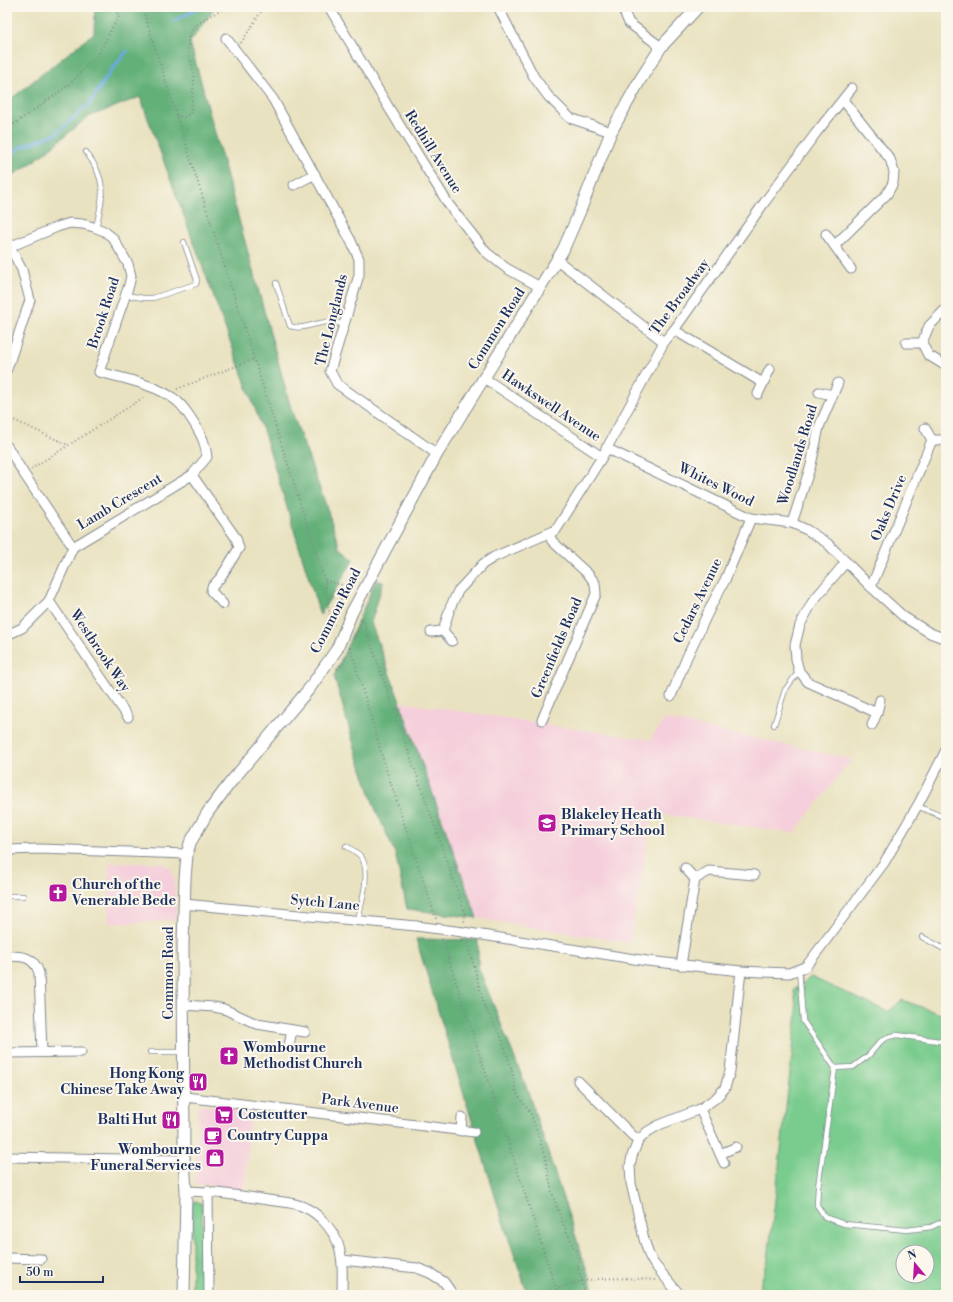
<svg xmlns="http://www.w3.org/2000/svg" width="953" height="1302" viewBox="0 0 953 1302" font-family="'Libre Bodoni',serif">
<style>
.built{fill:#f5cfdb}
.green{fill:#7acc8e;stroke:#4a7e76;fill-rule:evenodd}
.forest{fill:#63b079;stroke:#3f706c}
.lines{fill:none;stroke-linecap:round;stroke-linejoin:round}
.stream{stroke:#69abdd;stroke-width:3.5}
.service-casing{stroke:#82888f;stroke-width:6}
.minor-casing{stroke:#82888f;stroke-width:11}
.tertiary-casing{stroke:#82888f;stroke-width:13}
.path{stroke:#82888f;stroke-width:2;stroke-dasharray:1 3;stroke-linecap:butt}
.service{stroke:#fff;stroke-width:4.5}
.minor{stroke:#fff;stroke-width:9}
.tertiary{stroke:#fff;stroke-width:11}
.minor-bridge-casing{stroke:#82888f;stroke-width:11;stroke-linecap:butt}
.tertiary-bridge-casing{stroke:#82888f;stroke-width:13;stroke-linecap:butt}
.path-bridge{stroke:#82888f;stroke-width:2;stroke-dasharray:1 3;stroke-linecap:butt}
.minor-bridge{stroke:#fff;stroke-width:9}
.tertiary-bridge{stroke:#fff;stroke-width:11}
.labels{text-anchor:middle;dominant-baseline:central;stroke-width:4;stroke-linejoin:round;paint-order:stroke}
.street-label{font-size:14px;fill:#1b2f5e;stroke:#fbf7ec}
.poi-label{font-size:14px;font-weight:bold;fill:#1b2f5e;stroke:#fbf7ec;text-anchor:start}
</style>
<rect width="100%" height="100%" fill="#fbf7ec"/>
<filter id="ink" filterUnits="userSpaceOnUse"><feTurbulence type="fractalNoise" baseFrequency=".025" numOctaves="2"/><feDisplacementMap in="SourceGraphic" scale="8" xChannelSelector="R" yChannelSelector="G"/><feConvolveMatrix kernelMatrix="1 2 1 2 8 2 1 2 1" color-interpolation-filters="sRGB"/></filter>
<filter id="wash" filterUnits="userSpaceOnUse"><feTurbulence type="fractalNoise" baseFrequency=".012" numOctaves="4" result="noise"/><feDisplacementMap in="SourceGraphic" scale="16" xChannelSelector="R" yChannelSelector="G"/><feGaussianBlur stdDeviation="0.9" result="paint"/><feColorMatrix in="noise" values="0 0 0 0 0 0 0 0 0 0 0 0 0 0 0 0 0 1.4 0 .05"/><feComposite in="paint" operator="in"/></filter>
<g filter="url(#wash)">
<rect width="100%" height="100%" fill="#e9e2c0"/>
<g class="built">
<path d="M400 702 650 740 665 719 852 759 794 833 653 813 630 943 477 918Z"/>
<path d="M109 863H163L171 869 174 877 176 920 109 924Z"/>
<path d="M198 1105 251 1111 244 1192 195 1183Z"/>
</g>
<g class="green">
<path d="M811 977 888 1012 902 1000 946 1016V1295H757L768 1260 797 1013 794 990ZM903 1252H927V1276H903Z"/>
<path d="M196 1201 202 1204 204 1295H192V1204Z"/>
</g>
<g class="forest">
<path d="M95 7H215L190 42 292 412 328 511 340 548 354 559 320 615 265 436 140 97 88 117 32 163 7 179V102L94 33Z"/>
<path d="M376 580 383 582 371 623 400 702 477 918 407 909 395 853 375 808 354 745 334 676Z"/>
<path d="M416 939 478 940V966L527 1089 595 1295H528L503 1222Z"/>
</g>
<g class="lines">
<g class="stream">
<path d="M174 21 201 7"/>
<path d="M7 157 21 147 56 134 90 103 110 72 127 51"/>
</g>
</g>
</g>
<g filter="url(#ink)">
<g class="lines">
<g class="service-casing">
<g id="service">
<path d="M86 152C107 180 104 196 96 227"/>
<path d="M276 283 290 326C302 331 316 322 328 322 334 321 339 323 344 325"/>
<path d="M126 295 143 298H153L196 284 197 280 184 242"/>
<path d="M774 725 785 690 799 671"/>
<path d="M917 806 946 818"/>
<path d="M346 846C351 849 359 853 362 858 371 873 361 904 358 920"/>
<path d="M7 896H23"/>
<path d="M922 937 946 950"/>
<path d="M799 969 803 1021 835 1068 818 1187 817 1205 825 1217 844 1224 907 1230 931 1227 946 1220"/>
<path d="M150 1052H184"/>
<path d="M835 1068 853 1067 868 1056 881 1041 888 1037 897 1035 946 1042"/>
</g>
</g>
<g class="minor-casing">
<g id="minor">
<path d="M329 7 389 108 449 205 486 252 506 268 540 287"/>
<path d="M498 7 534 77 548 96 570 118 611 132"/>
<path d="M622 7 629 23 661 47"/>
<path d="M226 38 273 99 351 241 359 259V275L330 371 337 384 437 454"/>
<path d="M294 185 315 174"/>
<path d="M826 234 851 269"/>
<path d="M835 245 887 194 893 183 894 172 890 159 843 100"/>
<path d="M7 248 57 227 70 223 82 224 94 227 104 231 113 238 128 264 131 276 129 285 99 372C122 378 158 385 177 401 184 407 189 415 194 423 202 436 205 442 207 457L192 475 73 547 49 601 22 628 7 635"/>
<path d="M557 260 664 342"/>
<path d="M946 309 929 326 922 343 928 355 946 366"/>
<path d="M674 330 763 383"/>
<path d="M906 343H922"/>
<path d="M7 369 30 300 22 270 10 247"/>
<path d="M484 378 602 457"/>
<path d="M819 392 832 395"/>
<path d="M758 394 770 369"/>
<path d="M925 428 932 440H946"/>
<path d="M7 446 24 474 73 547"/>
<path d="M606 448 751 518 792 523 807 530 827 543 871 587 904 617 930 633 946 639"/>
<path d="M192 475 236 538 239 548 221 577 212 587 211 591 223 604"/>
<path d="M792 523 811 465 819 427 838 383"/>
<path d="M846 562 813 601 800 625 795 645 796 659 799 671 808 682 877 713"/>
<path d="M871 587 932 440"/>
<path d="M49 601 128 717"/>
<path d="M443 631 450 608 458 591 483 564 494 557 556 530 602 457 664 342 674 330 764 203 816 133 852 88"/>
<path d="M431 632 443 631 452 641"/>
<path d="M671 696 687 657 712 604 725 580 751 518"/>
<path d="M542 720 596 594 595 583 588 574 552 541 549 534"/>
<path d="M872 725 877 713 880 700"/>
<path d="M7 850 40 849 187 854"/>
<path d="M685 868 695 879"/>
<path d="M184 904 416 926"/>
<path d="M463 932 647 961 741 971 789 973 805 967 811 960 884 863 919 803 946 750"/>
<path d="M7 956C22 956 34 956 39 973L42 1052"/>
<path d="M681 965 695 879 709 871 754 875"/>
<path d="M183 1005 214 1007 224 1009 257 1024 305 1032"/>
<path d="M289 1046 292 1030"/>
<path d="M7 1053 81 1052"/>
<path d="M578 1081 638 1141"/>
<path d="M185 1097 474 1132"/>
<path d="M700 1109 724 1163"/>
<path d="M461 1131 462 1117"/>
<path d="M720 1154 736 1147"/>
<path d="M7 1157 184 1160"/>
<path d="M186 1191C214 1191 240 1196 268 1200 280 1202 295 1202 306 1208 319 1214 331 1228 337 1241 344 1258 342 1277 342 1295"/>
<path d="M208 1191 209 1295"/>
<path d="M7 1258 41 1259"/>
<path d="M342 1260 417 1268 430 1273 444 1282 453 1295"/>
<path d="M680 1295 654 1264 649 1255 644 1239 631 1183 630 1166 632 1156 638 1141 647 1132 659 1125 700 1109 716 1098 725 1088 730 1071 741 971"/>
</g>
</g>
<g class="tertiary-casing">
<g id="tertiary">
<path d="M352 612 437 454 563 250 580 211 611 132 640 80 661 47 698 7"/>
<path d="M184 1295 186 1191 184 1160 183 944 185 879 187 854 190 843 208 812 230 783 309 689 337 649"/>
</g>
</g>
<g class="path">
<path d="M142 7 325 581 330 618 335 625"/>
<path d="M241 43 264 7"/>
<path d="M176 116 185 117 190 114 191 110C192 99 194 87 194 76 193 67 189 57 188 48 186 23 209 17 228 7"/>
<path d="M7 129 69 85 99 53 118 17 117 7"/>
<path d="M177 389 254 359"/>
<path d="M7 417 68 445"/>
<path d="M31 469 146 396"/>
<path d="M325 581 348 586 356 582"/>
<path d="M331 617 348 586"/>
<path d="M362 618 465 913 464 923"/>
<path d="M354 639 360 628 361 620"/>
<path d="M350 647 386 769 436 919"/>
<path d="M337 669 344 662 347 655"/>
<path d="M442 939 558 1295"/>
<path d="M467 943 474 966 484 1006 501 1037 511 1067 516 1092 531 1114 545 1156 552 1192 561 1219 579 1258 578 1267 585 1295"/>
<path d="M582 1281C609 1277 628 1278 655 1280"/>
</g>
<use href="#service" class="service"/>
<use href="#minor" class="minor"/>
<use href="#tertiary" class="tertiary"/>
<g class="minor-bridge-casing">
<path id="minor-bridge" d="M416 926 463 932"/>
</g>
<g class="tertiary-bridge-casing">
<path id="tertiary-bridge" d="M337 649 352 612"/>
</g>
<path class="path-bridge" d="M540 1295 582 1281"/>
<use href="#minor-bridge" class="minor-bridge"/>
<use href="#tertiary-bridge" class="tertiary-bridge"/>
</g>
</g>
<defs>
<g id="school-square" transform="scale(1)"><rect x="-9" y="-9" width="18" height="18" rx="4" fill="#b5179e" stroke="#fbf7ec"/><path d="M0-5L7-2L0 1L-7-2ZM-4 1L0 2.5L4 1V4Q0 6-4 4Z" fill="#fff"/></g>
<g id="church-square" transform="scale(1)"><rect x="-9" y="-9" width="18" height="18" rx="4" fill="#b5179e" stroke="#fbf7ec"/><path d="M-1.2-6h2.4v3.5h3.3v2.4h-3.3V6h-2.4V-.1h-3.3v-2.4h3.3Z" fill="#fff"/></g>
<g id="restaurant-square" transform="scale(1)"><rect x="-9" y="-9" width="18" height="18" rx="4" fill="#b5179e" stroke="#fbf7ec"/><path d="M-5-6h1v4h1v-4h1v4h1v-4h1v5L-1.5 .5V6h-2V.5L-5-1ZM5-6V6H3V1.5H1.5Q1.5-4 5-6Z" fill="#fff"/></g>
<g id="supermarket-square" transform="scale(1)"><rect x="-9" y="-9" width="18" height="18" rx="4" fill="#b5179e" stroke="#fbf7ec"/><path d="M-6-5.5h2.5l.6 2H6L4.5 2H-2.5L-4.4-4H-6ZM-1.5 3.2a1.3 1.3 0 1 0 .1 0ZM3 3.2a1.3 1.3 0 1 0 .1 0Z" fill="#fff"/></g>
<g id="cafe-square" transform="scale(1)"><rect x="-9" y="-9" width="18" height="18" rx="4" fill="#b5179e" stroke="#fbf7ec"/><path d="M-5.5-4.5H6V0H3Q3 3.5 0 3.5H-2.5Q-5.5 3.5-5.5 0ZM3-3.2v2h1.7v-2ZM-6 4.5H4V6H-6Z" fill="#fff"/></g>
<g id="shop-square" transform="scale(1)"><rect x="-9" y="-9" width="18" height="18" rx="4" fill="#b5179e" stroke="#fbf7ec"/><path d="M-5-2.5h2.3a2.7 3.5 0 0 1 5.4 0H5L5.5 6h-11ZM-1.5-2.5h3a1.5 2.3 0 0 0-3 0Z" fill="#fff"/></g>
</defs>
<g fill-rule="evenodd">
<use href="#school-square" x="547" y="823"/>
<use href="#church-square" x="58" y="893"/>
<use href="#church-square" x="229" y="1056"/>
<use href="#restaurant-square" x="198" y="1082"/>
<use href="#supermarket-square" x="224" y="1115"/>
<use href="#restaurant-square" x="171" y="1120"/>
<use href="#cafe-square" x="213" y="1136"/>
<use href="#shop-square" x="215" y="1158"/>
</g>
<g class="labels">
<g class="street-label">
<text transform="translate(433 152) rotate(58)">Redhill Avenue</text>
<text transform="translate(680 297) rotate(-54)">The Broadway</text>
<text transform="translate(104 313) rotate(-72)">Brook Road</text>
<text transform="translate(332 320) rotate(-76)">The Longlands</text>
<text transform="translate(497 329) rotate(-58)">Common Road</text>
<text transform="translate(551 406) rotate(34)">Hawkswell Avenue</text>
<text transform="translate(798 455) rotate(-73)">Woodlands Road</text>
<text transform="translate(716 485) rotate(26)">Whites Wood</text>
<text transform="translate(120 502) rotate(-31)">Lamb Crescent</text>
<text transform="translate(889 508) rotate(-67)">Oaks Drive</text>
<text transform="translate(698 601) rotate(-64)">Cedars Avenue</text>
<text transform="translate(336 611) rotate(-63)">Common Road</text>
<text transform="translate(557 648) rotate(-67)">Greenfields Road</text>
<text transform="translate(100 651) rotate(56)">Westbrook Way</text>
<text transform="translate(325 903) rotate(5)">Sytch Lane</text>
<text transform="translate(169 973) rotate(-90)">Common Road</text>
<text transform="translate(360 1104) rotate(7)">Park Avenue</text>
</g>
<g class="poi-label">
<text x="561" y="815">Blakeley Heath<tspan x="561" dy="16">Primary School</tspan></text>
<text x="72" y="885">Church of the<tspan x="72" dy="16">Venerable Bede</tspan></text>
<text x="243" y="1048">Wombourne<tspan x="243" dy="16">Methodist Church</tspan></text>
<text x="184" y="1074" text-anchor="end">Hong Kong<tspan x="184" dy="16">Chinese Take Away</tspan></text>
<text x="238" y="1115">Costcutter</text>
<text x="157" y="1120" text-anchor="end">Balti Hut</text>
<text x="227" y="1136">Country Cuppa</text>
<text x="201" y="1150" text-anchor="end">Wombourne<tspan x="201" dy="16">Funeral Services</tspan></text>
</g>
</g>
<rect width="953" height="1302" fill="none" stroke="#fbf7ec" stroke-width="24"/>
<g transform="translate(915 1264) rotate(342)"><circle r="19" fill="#fbf7ec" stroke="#a1a7b3"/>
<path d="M0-3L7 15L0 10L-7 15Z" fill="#b5179e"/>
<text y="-6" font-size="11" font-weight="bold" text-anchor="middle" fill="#1b2f5e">N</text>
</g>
<path d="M20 1276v6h83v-6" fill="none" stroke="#1b2f5e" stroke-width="2"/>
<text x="26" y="1276" font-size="12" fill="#1b2f5e" stroke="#fbf7ec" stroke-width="3" paint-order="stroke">50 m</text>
</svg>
